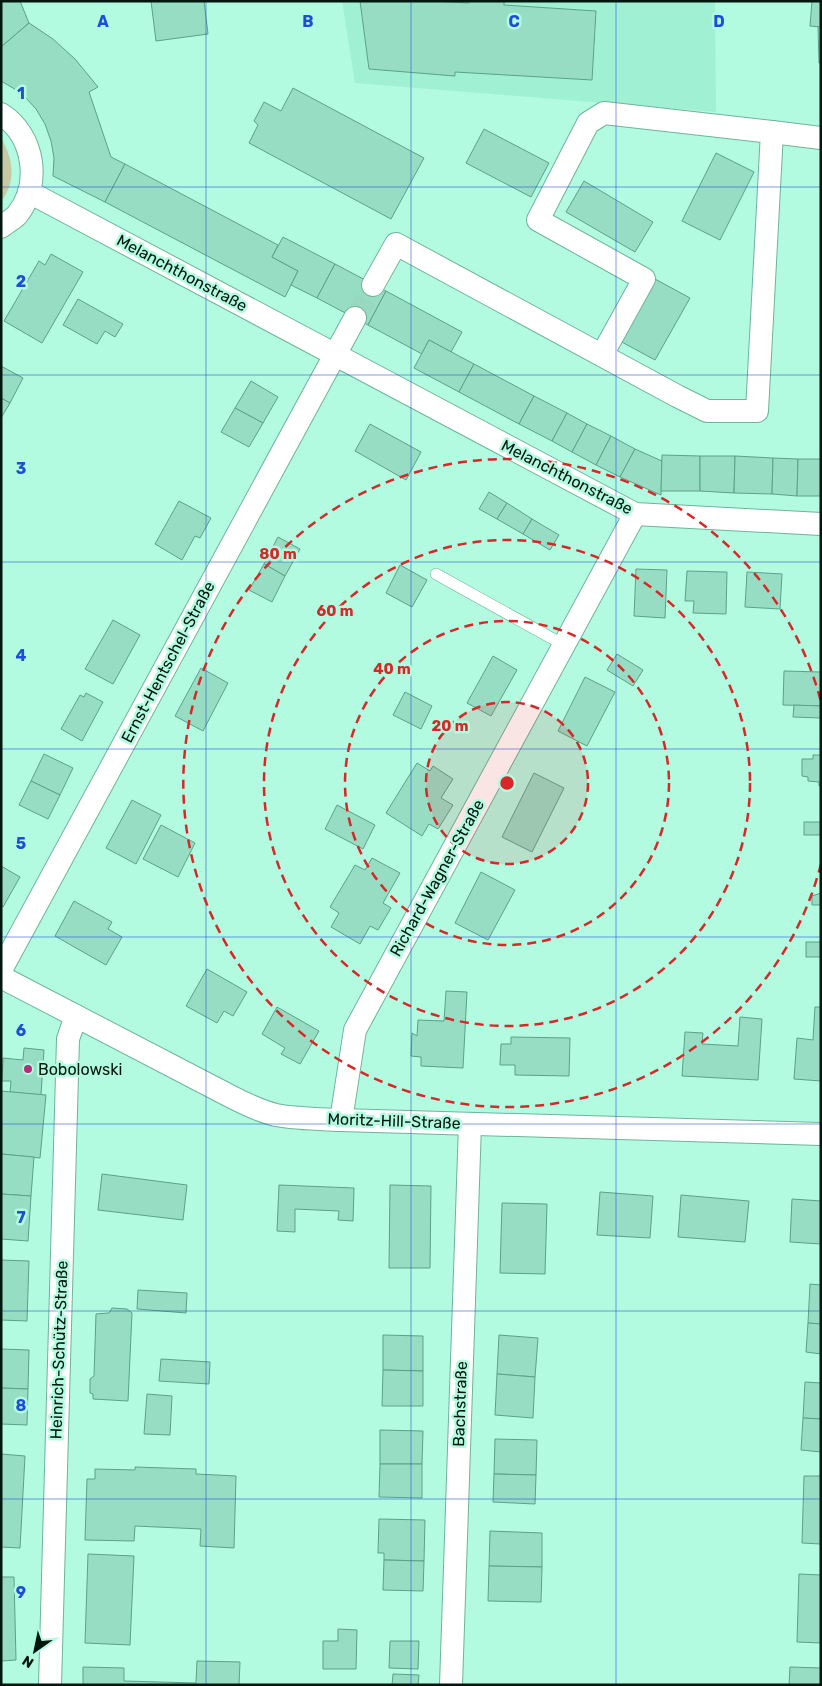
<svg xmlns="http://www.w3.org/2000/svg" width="822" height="1686" viewBox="0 0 822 1686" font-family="Rubik,sans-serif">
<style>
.built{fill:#a0f1d4}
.green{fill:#c7c9a4}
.building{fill:#97ddc4;stroke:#5ca189}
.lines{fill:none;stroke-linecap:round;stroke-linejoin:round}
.minor-tunnel{stroke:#97d8c0;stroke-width:22;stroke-dasharray:22 11;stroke-linecap:butt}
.service-casing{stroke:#6eb49c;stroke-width:12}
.minor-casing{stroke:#6eb49c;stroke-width:24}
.service{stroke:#fff;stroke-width:11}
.minor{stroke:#fff;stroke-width:22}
.grid{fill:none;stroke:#1d4ed8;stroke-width:1;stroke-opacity:0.55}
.ring{fill:none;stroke:#d62828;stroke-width:2.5;stroke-dasharray:9 6}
.poi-dot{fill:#b2307a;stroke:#b2fae0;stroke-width:2}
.labels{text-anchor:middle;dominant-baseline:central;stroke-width:5;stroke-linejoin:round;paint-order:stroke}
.street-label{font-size:16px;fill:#00160e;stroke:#b2fae0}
.poi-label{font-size:16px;fill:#00160e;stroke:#b2fae0;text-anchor:start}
.grid-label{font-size:16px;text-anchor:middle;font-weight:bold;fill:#1d4ed8;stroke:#b2fae0;stroke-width:5;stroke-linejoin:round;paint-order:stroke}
.centre{fill:#d62828;stroke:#b2fae0;stroke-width:2.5}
.ring-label{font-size:15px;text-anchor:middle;font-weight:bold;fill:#d62828;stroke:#b2fae0;stroke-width:5;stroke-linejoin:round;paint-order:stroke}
</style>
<rect width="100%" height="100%" fill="#b2fae0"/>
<path class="built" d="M342 1H715L716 112 355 83Z"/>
<path class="green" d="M1 138C13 158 17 182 1 201Z"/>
<g class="building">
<path d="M1 1H20L29 23 1 47Z"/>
<path d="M151 1H204L208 34 156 41Z"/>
<path d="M360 1H433L469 3V1H504V5L596 11 592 80 455 72V76L369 69Z"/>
<path d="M812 1H821V27L810 26Z"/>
<path d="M29 23 53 39 75 59 98 87 89 92 111 157 125 164 105 202 53 176 54 158 51 141 45 124 36 109 25 97 13 88 1 81V47Z"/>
<path d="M818 27H821V63H819Z"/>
<path d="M293 88 424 158 391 219 249 143 258 125 254 121 264 102 281 111Z"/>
<path d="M484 129 549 163 531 197 466 163Z"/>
<path d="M716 153 754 172 720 240 682 221Z"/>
<path d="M125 164 278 245 272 257 298 271 285 297 105 202Z"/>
<path d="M584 181 653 222 635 252 566 212Z"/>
<path d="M283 237 335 264 317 298 291 285 298 271 272 257Z"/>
<path d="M51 254 83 272 42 343 4 321 39 261 45 265Z"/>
<path d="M335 264 386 291 368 325 317 298Z"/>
<path d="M655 279 690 298 655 360 620 341Z"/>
<path d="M386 291 462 332 451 352 429 340 422 354 368 325Z"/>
<path d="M78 299 123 324 115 337 105 331 97 344 63 325Z"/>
<path d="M429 340 474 364 459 392 414 368Z"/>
<path d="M474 364 534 396 519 424 459 392Z"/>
<path d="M1 366 23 378 10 403 1 398Z"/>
<path d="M251 381 278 397 263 423 235 408Z"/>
<path d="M534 396 567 413 552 441 519 424Z"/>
<path d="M1 398 10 403 1 418Z"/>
<path d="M235 408 263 423 249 447 221 432Z"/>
<path d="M567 413 587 424 572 452 552 441Z"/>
<path d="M370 424 421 452 406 480 355 451Z"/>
<path d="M587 424 611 436 596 465 572 452Z"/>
<path d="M611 436 635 449 620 477 596 465Z"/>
<path d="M635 449 662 461 661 495 620 477Z"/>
<path d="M662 455 700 456V491H661Z"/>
<path d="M700 456H735L734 493 700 491Z"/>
<path d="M735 456 773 458 772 494 734 493Z"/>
<path d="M773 458 798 459 797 496 772 494Z"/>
<path d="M798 459H821V496H797Z"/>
<path d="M489 492 507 503 497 519 479 509Z"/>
<path d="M179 501 211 518 200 538 195 536 182 560 155 544Z"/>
<path d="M507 503 532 519 523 534 497 519Z"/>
<path d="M532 519 559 535 550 550 523 534Z"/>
<path d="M278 537 300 549 285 576 264 564Z"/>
<path d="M264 564 285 576 272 602 249 590Z"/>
<path d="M400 565 427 580 412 607 386 593Z"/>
<path d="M636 569 667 570 665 618 634 616Z"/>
<path d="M687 571 727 572 726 614 693 613 694 601H685Z"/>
<path d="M747 572 782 574 780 609 745 607Z"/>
<path d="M113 620 140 635 113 684 85 669Z"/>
<path d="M617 654 643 670 633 686 607 670Z"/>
<path d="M493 656 517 670 491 716 467 703Z"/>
<path d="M201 668 228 683 203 731 175 716Z"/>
<path d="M784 671 821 672V706L783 705Z"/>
<path d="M585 677 615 692 587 746 558 731Z"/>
<path d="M405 692 432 706 421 729 393 715Z"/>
<path d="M86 693 103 702 82 741 61 729 80 695 84 697Z"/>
<path d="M794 705 821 706V718L793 717Z"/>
<path d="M44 754 73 768 60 795 31 781Z"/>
<path d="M813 755H821V786H819V782L808 781V777L802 776V759H813Z"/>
<path d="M417 763 430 771 433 766 453 779 441 798 453 805 438 829 429 824 422 836 386 813Z"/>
<path d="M534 773 564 788 532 852 502 837Z"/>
<path d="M31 781 60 795 48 819 19 805Z"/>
<path d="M132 800 161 815 136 864 106 848Z"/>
<path d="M337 805 375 825 363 849 325 829Z"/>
<rect x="804" y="822" width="17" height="13"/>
<path d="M161 825 195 843 178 877 143 859Z"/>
<path d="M372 858 400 873 383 903 391 908 378 930 370 926 360 944 331 927 339 913 330 907 355 865 365 870Z"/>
<path d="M1 866 20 877 3 907 1 906Z"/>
<path d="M481 872 515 890 488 940 455 923Z"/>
<path d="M821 893V905H812V896Z"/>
<path d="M74 901 112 922 108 929 122 937 106 965 55 936Z"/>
<rect x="806" y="942" width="15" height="15"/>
<path d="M207 969 247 992 233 1016 224 1011 217 1023 186 1006Z"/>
<path d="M446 991 467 992 463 1068 421 1066V1057L411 1056 412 1033 417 1036 418 1020 444 1021Z"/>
<path d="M277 1007 319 1031 300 1064 281 1054 285 1048 262 1034Z"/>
<path d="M815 1007H821V1081L794 1079 797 1038 813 1040Z"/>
<path d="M740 1017 762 1019 758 1080 682 1076 685 1032 703 1033 702 1044 738 1046Z"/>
<path d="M511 1037 570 1038 569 1076 515 1075V1065H500L501 1044H511Z"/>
<path d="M24 1048 44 1050 41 1095 10 1092 11 1081H2L3 1058 23 1060Z"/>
<path d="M1 1091 46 1095 40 1158 1 1154Z"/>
<path d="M1 1154 34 1157 31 1196 1 1194Z"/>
<path d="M102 1174 187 1185 183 1220 98 1210Z"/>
<path d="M279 1185 354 1188 353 1221 338 1220 339 1211 295 1209V1232L277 1231Z"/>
<path d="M390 1185 431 1186 430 1268H389Z"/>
<path d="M600 1192 653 1196 650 1238 597 1235Z"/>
<path d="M1 1194 31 1196 28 1241 1 1239Z"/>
<path d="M681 1195 749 1201 745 1242 678 1237Z"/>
<path d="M792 1199 821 1201V1244L790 1242Z"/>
<path d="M502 1203 547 1204 545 1274 500 1273Z"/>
<path d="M1 1260 29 1261 27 1321 1 1320Z"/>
<path d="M810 1284 821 1285V1324L808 1323Z"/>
<path d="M138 1290 187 1293 186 1313 137 1309Z"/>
<path d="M112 1308 127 1309 132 1313 128 1401 93 1399V1394L90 1393V1379L94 1376 96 1314 109 1313Z"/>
<path d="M808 1323 821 1324V1354L806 1352Z"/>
<path d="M383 1335 423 1336V1371L383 1370Z"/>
<path d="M499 1335 538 1338 535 1377 497 1374Z"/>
<path d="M1 1349 29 1350 28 1389 1 1388Z"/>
<path d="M161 1359 210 1362 209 1384 159 1381Z"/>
<path d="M383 1370 423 1371V1406H382Z"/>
<path d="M497 1374 535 1377 533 1418 495 1415Z"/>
<path d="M805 1382 821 1383V1419L803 1418Z"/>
<path d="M1 1388 28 1389 27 1425 1 1424Z"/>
<path d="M147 1394 172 1396 170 1435 144 1434Z"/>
<path d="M803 1418 821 1419V1452L801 1450Z"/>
<path d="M380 1430 423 1431 422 1464H380Z"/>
<path d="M495 1439 537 1440 536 1475 494 1474Z"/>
<path d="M1 1454 25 1456 20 1548 1 1547Z"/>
<path d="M380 1464H422V1498L379 1497Z"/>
<path d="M135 1467 196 1469V1474L236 1476 234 1548 200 1546 201 1529 135 1526 134 1541 85 1540 87 1479H95V1469L135 1470Z"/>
<path d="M494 1474 536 1475 535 1504 493 1502Z"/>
<path d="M804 1476H821V1544L802 1543Z"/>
<path d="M379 1519 425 1520 424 1561 384 1560V1553H378Z"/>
<path d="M490 1531 542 1533V1567L489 1566Z"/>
<path d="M88 1554 134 1556 130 1645 85 1643Z"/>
<path d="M384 1560 424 1561 423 1591 383 1590Z"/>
<path d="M489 1566 542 1567 541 1602 488 1601Z"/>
<path d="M799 1574 821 1575V1643L797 1642Z"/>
<path d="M1 1577H14L16 1660 1 1661Z"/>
<path d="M338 1629 357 1630 356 1669H323V1641H338Z"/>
<path d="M390 1641H419L418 1669 389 1668Z"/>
<path d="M197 1661 240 1662 239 1685H83V1667L124 1668V1681L196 1683Z"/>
<path d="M790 1667 821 1668V1685H789Z"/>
<path d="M393 1674 419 1675 418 1685H392Z"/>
</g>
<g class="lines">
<path class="minor-tunnel" d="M355 318 373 285"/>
<g class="service-casing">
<path id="service" d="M436 574 564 645"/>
</g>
<g class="minor-casing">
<g id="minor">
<path d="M1 114C34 135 42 184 17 215 13 219 6 223 1 227"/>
<path d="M772 132 821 138"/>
<path d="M29 192 635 514 821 524"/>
<path d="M373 285 396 244 677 396 707 411H757L772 132 604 113 588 123 538 220 644 279 602 355"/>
<path d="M1 970 355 318"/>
<path d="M1 977 226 1094C242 1102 258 1111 276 1115 297 1119 320 1119 341 1120L821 1134"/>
<path d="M341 1120 355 1030 635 514"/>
<path d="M50 1685 68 1039 76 1016"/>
<path d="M451 1685 470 1124"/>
</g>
</g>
<use href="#service" class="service"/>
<use href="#minor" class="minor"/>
</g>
<path class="grid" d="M206 1V1685M411 1V1685M616 1V1685M1 187H821M1 375H821M1 562H821M1 749H821M1 937H821M1 1124H821M1 1311H821M1 1499H821"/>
<circle cx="507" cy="783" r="81" fill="#d62828" fill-opacity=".12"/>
<g class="ring">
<circle cx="507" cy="783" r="81"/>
<circle cx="507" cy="783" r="162"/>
<circle cx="507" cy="783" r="243"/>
<path d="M821 864A324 324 0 1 1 821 702"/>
</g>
<circle class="poi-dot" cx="28" cy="1069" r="5"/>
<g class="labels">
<g class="street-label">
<text transform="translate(182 273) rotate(28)">Melanchthonstraße</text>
<text transform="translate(567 477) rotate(27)">Melanchthonstraße</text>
<text transform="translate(168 662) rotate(-62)">Ernst-Hentschel-Straße</text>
<text transform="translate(437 878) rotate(-61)">Richard-Wagner-Straße</text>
<text transform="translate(394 1121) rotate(2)">Moritz-Hill-Straße</text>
<text transform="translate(59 1350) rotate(-88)">Heinrich-Schütz-Straße</text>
<text transform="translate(460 1404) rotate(-88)">Bachstraße</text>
</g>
<g class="poi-label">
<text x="38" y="1069">Bobolowski</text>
</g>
</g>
<g class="grid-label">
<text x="103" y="27">A</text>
<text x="308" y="27">B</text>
<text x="514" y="27">C</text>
<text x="719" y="27">D</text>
<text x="21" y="99">1</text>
<text x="21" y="287">2</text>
<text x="21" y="474">3</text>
<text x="21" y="661">4</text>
<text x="21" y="849">5</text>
<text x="21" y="1036">6</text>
<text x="21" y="1223">7</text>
<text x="21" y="1411">8</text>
<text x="21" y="1598">9</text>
</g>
<circle cx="507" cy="783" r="8" class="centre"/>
<g class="ring-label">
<text x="278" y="559">80 m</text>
<text x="335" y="616">60 m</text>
<text x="392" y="674">40 m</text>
<text x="450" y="731">20 m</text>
</g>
<rect width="822" height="1686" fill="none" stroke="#00160e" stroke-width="5"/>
<g transform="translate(35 1651) rotate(213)" stroke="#b2fae0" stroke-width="4" paint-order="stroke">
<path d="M0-4L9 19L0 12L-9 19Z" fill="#00160e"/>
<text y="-8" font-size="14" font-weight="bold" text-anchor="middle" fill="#00160e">N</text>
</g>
</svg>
